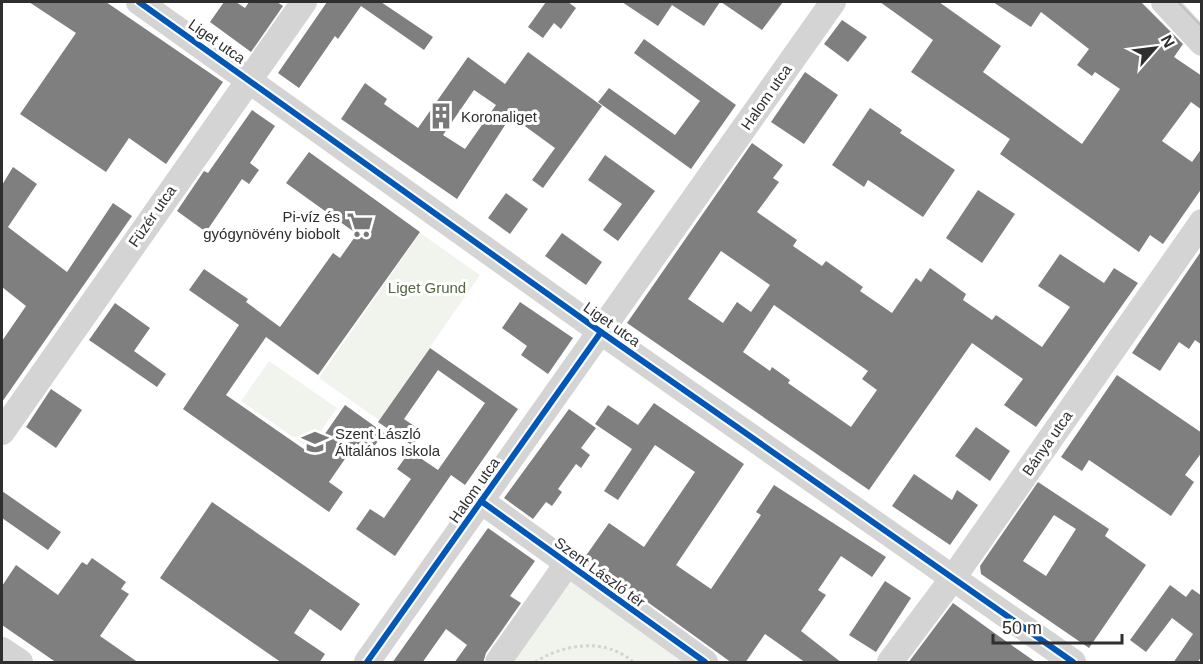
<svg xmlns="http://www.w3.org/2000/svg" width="1203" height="664" viewBox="0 0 1203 664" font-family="Helvetica,sans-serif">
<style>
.green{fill:#f1f4ed}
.building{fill:#7f7f7f;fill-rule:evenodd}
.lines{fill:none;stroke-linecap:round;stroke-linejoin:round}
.path{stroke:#d4d4d4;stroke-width:3;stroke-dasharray:3 3;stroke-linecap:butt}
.minor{stroke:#d4d4d4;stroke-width:26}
.tram{stroke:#bbb;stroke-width:1.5}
.cycleway-casing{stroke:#fff;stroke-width:10}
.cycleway{stroke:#0057b8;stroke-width:6}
.labels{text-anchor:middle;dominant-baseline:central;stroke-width:6;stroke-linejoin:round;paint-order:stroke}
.street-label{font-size:15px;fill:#2f2f2f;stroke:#fff}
.poi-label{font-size:15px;fill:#2f2f2f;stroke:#fff;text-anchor:start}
.park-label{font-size:15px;fill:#536740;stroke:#fff}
</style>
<rect width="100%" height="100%" fill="#fff"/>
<g class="green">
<path d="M420 233 480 275 379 420 319 378Z"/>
<path d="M269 361 337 408 309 448 241 401Z"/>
<path d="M567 564 705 662H498Z"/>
</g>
<g class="building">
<path d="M29 2H106L223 82 166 164 129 138 106 172 20 114 76 33Z"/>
<path d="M224 2H236L245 8 249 2H277L283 6 251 52 210 22Z"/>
<path d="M327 2H381L433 37 424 50 361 6 338 39 335 36 299 88 278 73Z"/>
<path d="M546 2H568L576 8 561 29 554 23 543 38 528 27Z"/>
<path d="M622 2H720L704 26 672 5 658 26Z"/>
<path d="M721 2H783L762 30Z"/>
<path d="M880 2H939L1001 46 983 72 1082 144 1120 89 1095 72 1092 76 1077 65 1089 49 1041 12 1031 27 993 2H1141L1183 44 1174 57 1202 76V110L1191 102 1162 141 1192 162 1202 148V188L1163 244 1150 235 1139 252 1000 154 1010 139 911 72 933 40Z"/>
<path d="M842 20 867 37 848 62 824 44Z"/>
<path d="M644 39 736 105 691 169 598 102 609 88 675 135 700 101 634 53Z"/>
<path d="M528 52 602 106 543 188 532 180 555 148 511 116 457 199 341 119 365 83 387 99 384 104 418 128 468 57 505 84ZM474 90 496 105 465 149 443 135Z"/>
<path d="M805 72 838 95 804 144 771 122Z"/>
<path d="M870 108 902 130 900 133 955 170 923 217 868 180 864 187 832 165Z"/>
<path d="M252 110 275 126 250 163 259 170 249 184 242 179 206 232 177 211 204 171 208 173Z"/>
<path d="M752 143 783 165 773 178 779 182 757 212 797 240 793 246 822 266 826 261 863 287 860 291 892 313 916 278 921 282 930 268 966 294 963 300 992 320 996 315 1042 347 1070 307 1038 286 1060 254 1104 283 1114 268 1138 283 1036 427 1004 405 1023 379 972 343 869 490 627 323ZM721 251 770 285 751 312 737 302 723 323 688 299ZM774 305 868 371 862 379 877 390 851 427 788 383 790 380 772 367 770 371 743 352Z"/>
<path d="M309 152 420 232 318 375 266 337 226 395 311 454 345 405 384 433 370 452 356 443 329 482 343 492 329 512 183 409 239 325 189 290 204 269 248 299 246 302 280 327 333 253 340 258 357 234 286 183Z"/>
<path d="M605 155 655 191 618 241 603 230 622 204 588 180Z"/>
<path d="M13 167 37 184 8 227 67 272 113 203 132 216 2 402V341L26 306 2 287V185Z"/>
<path d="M978 190 1015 214 982 263 946 238Z"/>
<path d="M506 193 528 209 510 234 488 218Z"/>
<path d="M562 233 602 262 586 285 545 256Z"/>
<path d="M1202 250V345L1195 340 1189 349 1179 342 1160 371 1132 353Z"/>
<path d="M520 302 573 338 548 374 521 355 527 346 502 328Z"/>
<path d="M115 303 150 328 134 351 166 374 157 387 89 340Z"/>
<path d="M430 348 518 409 465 485 451 475 395 556 356 529 370 509 384 518 411 479 397 469 410 451 438 470 485 403 438 370 404 419 423 432 413 446 378 422Z"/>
<path d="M1117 375 1202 433V452L1185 475 1194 482 1171 516 1089 460 1082 471 1061 457Z"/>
<path d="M51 389 82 410 56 448 26 427Z"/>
<path d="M654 403 744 464 676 565 711 589 761 515 756 512 774 485 886 557 872 577 841 556 818 590 826 595 801 631 842 663H806L765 634 745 663H732L585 557 609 523 644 547 695 472 655 445 618 500 604 491 632 449 595 424 608 405 638 425Z"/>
<path d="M569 409 596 428 581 448 590 455 581 468 576 464 558 489 562 492 552 506 546 502 533 519 504 498Z"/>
<path d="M976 427 1010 451 990 481 955 456Z"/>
<path d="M914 474 952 500 957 490 978 505 950 545 892 506Z"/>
<path d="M1038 482 1109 529 1105 536 1146 565 1089 648 981 574 980 566ZM1054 515 1076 529 1046 576 1023 561Z"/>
<path d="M2 491 61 532 48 550 2 518Z"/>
<path d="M212 502 360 604 341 631 310 609 294 633 325 654 319 663H282L160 578Z"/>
<path d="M488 528 535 561 510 596 521 603 486 653 483 663H454L467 645 446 629 422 663H392Z"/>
<path d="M92 558 126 582 121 589 129 594 100 636 139 663H57L2 625V586L16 565 58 595 82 562 87 565Z"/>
<path d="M885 581 911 598 876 652 849 635Z"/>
<path d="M1170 585 1186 597 1192 589 1202 596V656L1197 663H1173L1193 634 1172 618 1146 652 1130 640Z"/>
<path d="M953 603 1000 637 1037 663H908Z"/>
</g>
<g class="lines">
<path class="path" d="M535 662C564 644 605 637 633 662"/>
<g class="minor">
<path d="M139 2 601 332 1073 662"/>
<path d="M1164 2 1202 43"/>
<path d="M2 432 304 2"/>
<path d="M481 501 705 662"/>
<path d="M2 650 20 662"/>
<path d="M367 662 833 2"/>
<path d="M498 662 567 564"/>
<path d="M890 662 953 578 1202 222"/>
</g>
<path class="tram" d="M1178 2 1202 27"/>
<g class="cycleway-casing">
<g id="cycleway">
<path d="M139 2 601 332 1073 662"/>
<path d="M481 501 705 662"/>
<path d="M367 662 601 332"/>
</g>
</g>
<use href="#cycleway" class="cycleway"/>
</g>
<defs>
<g id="building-bare" transform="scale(2.07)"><path d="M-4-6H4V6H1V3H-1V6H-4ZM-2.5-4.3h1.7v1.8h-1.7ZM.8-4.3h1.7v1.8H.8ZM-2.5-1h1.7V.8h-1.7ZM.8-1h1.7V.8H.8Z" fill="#787878" stroke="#fff" stroke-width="2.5" paint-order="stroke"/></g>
<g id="supermarket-bare" transform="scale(2.07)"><path d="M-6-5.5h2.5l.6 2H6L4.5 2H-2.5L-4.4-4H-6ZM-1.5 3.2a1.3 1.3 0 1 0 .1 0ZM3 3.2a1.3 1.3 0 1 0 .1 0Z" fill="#787878" stroke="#fff" stroke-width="2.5" paint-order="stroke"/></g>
<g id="school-bare" transform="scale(2.07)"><path d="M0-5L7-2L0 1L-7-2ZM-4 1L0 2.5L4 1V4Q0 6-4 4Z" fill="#787878" stroke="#fff" stroke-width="2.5" paint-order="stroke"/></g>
</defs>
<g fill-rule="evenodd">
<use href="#building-bare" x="441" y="116"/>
<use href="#supermarket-bare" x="360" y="225"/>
<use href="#school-bare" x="315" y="442"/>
</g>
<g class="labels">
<g class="street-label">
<text transform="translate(217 41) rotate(35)">Liget utca</text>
<text transform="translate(766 97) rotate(-55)">Halom utca</text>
<text transform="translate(152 216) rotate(-55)">Füzér utca</text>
<text transform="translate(612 324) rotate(35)">Liget utca</text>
<text transform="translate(1047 443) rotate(-55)">Bánya utca</text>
<text transform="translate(474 490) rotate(-55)">Halom utca</text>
<text transform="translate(600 572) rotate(36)">Szent László tér</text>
</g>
<g class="poi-label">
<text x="461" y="116">Koronaliget</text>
<text x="340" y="216" text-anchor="end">Pi-víz és<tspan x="340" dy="17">gyógynövény biobolt</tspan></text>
<text x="335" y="433">Szent László<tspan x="335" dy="17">Általános Iskola</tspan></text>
</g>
<g class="park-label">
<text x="427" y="287">Liget Grund</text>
</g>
</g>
<rect width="1203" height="664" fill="none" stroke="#2f2f2f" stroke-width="6"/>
<g transform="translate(1155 48) rotate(62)" stroke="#ffffff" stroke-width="4.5" paint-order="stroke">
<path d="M0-4.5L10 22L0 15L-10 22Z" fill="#2f2f2f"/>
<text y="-9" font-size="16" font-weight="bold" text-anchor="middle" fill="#2f2f2f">N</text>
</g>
<path d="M993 634v9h129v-9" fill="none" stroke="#2f2f2f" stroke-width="3"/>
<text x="1002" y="634" font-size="18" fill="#2f2f2f" stroke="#ffffff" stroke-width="4.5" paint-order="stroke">50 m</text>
</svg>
